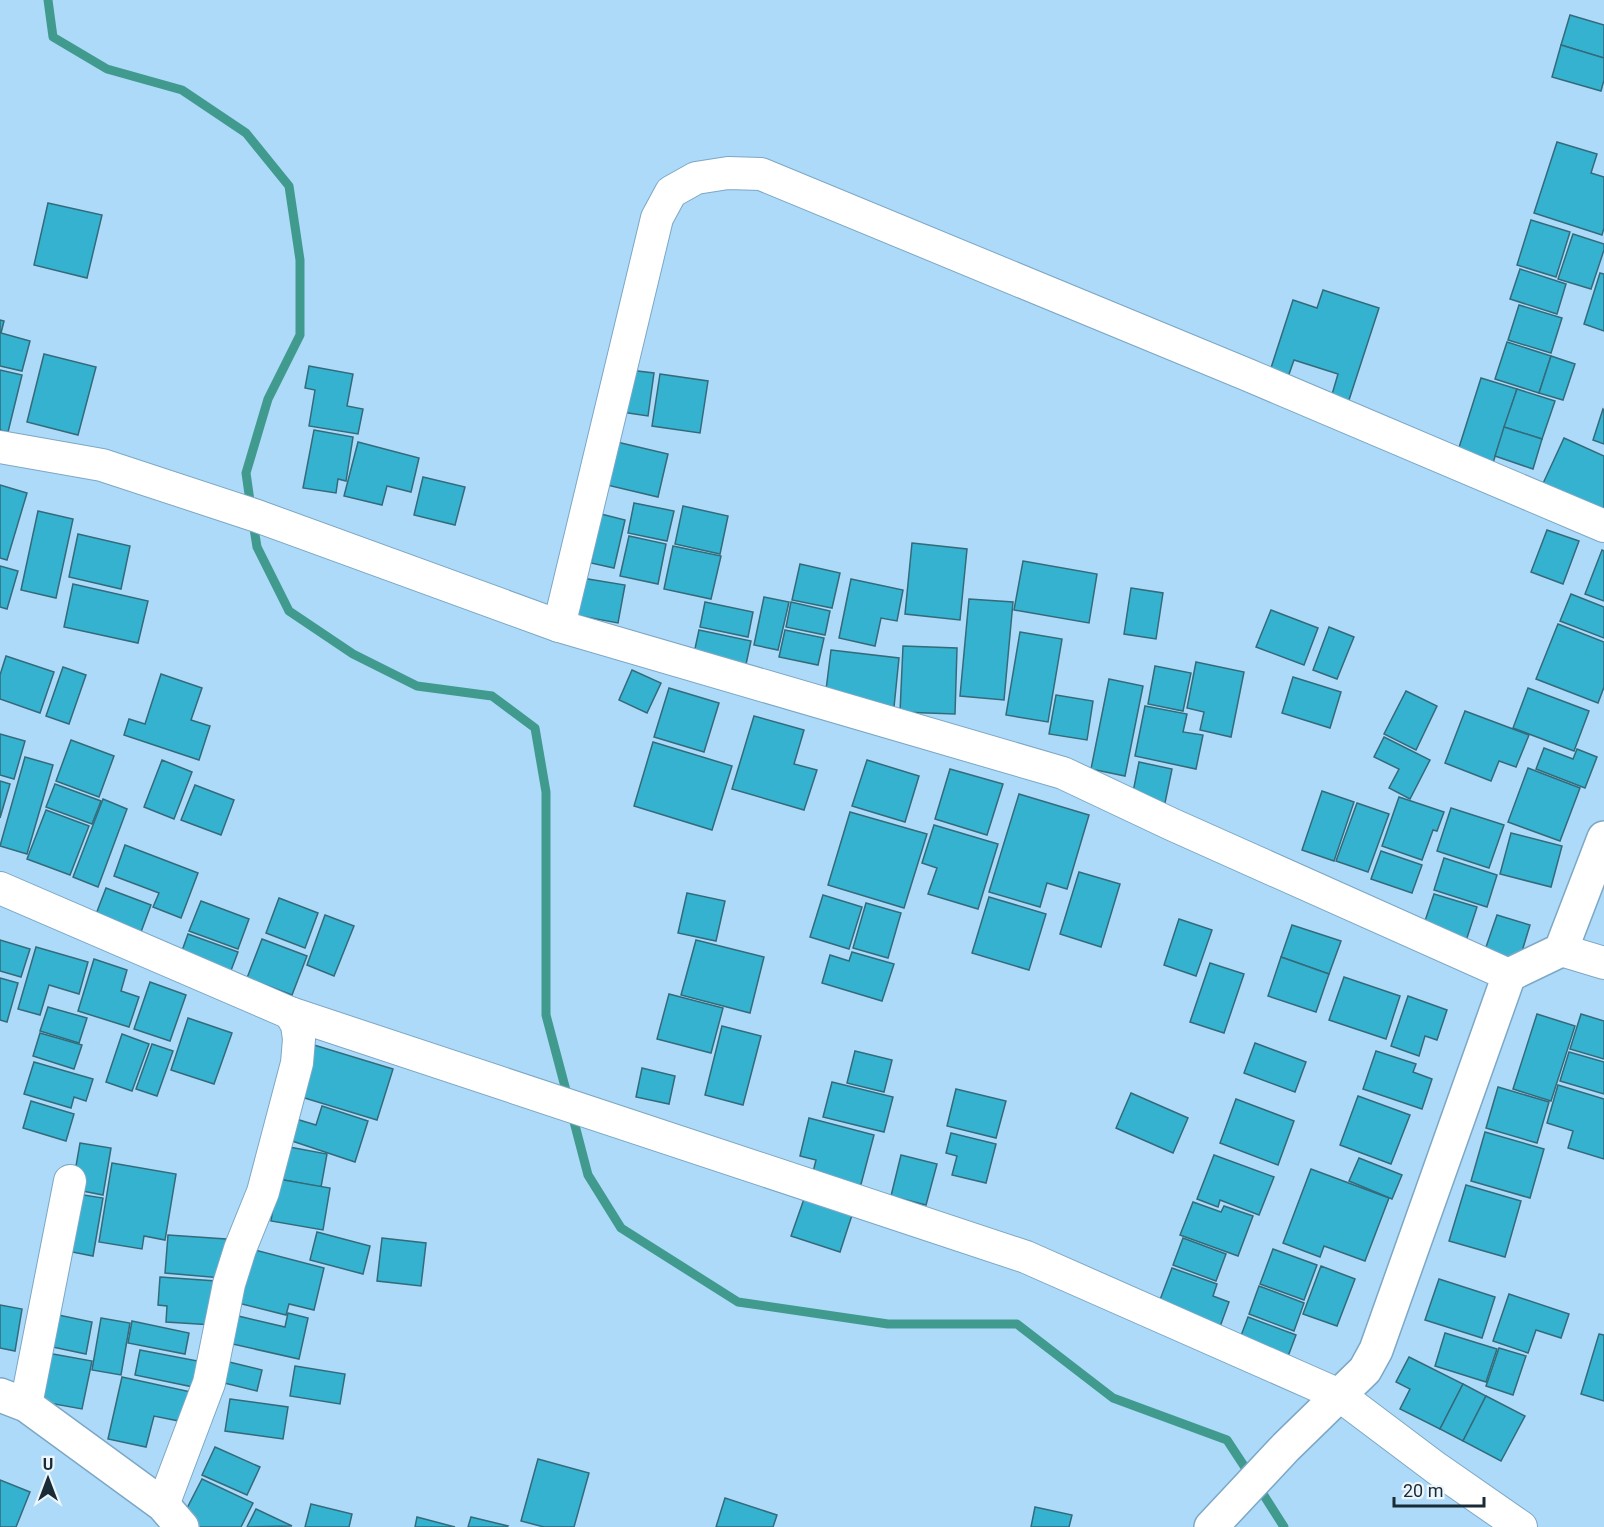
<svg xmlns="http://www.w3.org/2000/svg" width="1604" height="1527" viewBox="0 0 1604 1527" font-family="Roboto,sans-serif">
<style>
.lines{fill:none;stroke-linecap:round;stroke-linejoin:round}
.stream{stroke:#409a8e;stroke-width:9}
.building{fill:#36b2d1;stroke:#336b7b;stroke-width:1.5}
.street-casing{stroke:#7ca7c5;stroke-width:34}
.secondary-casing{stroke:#7ca7c5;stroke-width:36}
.street{stroke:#fff;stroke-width:32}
.secondary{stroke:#fff;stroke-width:33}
</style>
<rect width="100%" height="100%" fill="#addaf9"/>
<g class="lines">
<g class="stream">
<path d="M48 0 53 37 107 69 182 90 246 133 289 186 300 260V335L268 399 246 473 251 508"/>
<path d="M253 522 257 547 289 611 353 654 417 686 492 696 535 728 546 792V1015L568 1098"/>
<path d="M572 1114 588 1175 621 1228 738 1302 888 1324H1017L1113 1398 1227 1440 1250 1475"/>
<path d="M1258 1486 1284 1527"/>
</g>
</g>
<g class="building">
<path d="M1570 15 1604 25V58L1561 45Z"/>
<path d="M1561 45 1604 58V80L1601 91 1552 77Z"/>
<path d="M1557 142 1597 154 1591 173 1604 177V228L1602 235 1534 213Z"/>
<path d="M48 203 102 215 87 278 34 265Z"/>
<path d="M1531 220 1570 232 1556 277 1517 265Z"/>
<path d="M1573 234 1604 244V250L1591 289 1558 279Z"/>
<path d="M1520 269 1566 284 1557 314 1510 299Z"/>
<path d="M1600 273 1604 274V331L1584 324Z"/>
<path d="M1323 290 1379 308 1348 403 1331 398 1338 374 1294 360 1288 377 1270 371 1293 300 1317 308Z"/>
<path d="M1519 305 1562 318 1551 353 1508 340Z"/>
<path d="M0 320 4 321 1 333 30 341 22 371 0 366Z"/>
<path d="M1507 342 1551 356 1539 393 1495 379Z"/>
<path d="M44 354 96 367 78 435 27 422Z"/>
<path d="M1551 356 1575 364 1563 400 1539 393Z"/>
<path d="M309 366 353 374 347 406 363 409 358 434 309 426 315 390 305 388Z"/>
<path d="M0 370 22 375 8 432 0 430Z"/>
<path d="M629 370 654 373 648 416 622 412Z"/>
<path d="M660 374 708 381 700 433 652 426Z"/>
<path d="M1481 378 1517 389 1491 469 1456 457Z"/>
<path d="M1517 389 1555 401 1542 439 1504 427Z"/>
<path d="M1603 409 1604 410V444L1593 440Z"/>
<path d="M1504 427 1542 439 1533 469 1495 456Z"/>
<path d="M314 430 353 437 346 481 338 479 336 493 303 488Z"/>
<path d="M1564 438 1604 456V513L1540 490Z"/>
<path d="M358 442 419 458 411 492 387 486 382 505 344 496Z"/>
<path d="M617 442 668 454 658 497 607 485Z"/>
<path d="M423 477 465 487 455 525 414 515Z"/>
<path d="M0 485 27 493 7 560 0 558Z"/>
<path d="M634 503 674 511 667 541 628 533Z"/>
<path d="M683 506 728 516 720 554 675 544Z"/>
<path d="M38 511 73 519 56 598 21 590Z"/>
<path d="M601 514 625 520 614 568 591 563Z"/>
<path d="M1547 530 1579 541 1563 584 1531 572Z"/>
<path d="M78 534 130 546 121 589 69 577Z"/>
<path d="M629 536 666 544 658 584 620 576Z"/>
<path d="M912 543 967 549 960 620 905 614Z"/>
<path d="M673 546 721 556 711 599 664 589Z"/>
<path d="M1602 550 1604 551V601L1585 594Z"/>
<path d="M1023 561 1097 574 1089 623 1014 610Z"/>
<path d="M800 564 840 573 832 608 792 600Z"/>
<path d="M0 566 18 571 7 609 0 607Z"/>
<path d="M582 578 625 585 618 623 575 615Z"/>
<path d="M851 579 903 590 897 621 881 618 875 646 839 638Z"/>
<path d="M73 584 148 601 138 643 64 627Z"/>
<path d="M1131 588 1163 593 1156 639 1124 634Z"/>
<path d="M1571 594 1604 607V638L1560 621Z"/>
<path d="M764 597 789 602 778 650 754 645Z"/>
<path d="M969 599 1013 602 1004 700 960 696Z"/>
<path d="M705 602 753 612 748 637 700 627Z"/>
<path d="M791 602 830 611 825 635 786 627Z"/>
<path d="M1271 610 1318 628 1304 665 1256 647Z"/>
<path d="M1558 624 1604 642V687L1598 703 1536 679Z"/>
<path d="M1329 627 1354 637 1337 679 1313 670Z"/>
<path d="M699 630 751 641 745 669 693 658Z"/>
<path d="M785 630 824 638 818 665 779 657Z"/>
<path d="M1020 632 1062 639 1048 722 1006 715Z"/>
<path d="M903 646 957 648 955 714 900 712Z"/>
<path d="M831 650 899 658 894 707 825 698Z"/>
<path d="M6 656 54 672 40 713 0 699V675Z"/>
<path d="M1196 662 1244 672 1231 737 1200 730 1204 712 1187 708Z"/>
<path d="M1155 666 1191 673 1183 711 1148 704Z"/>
<path d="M63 667 86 675 69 724 46 716Z"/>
<path d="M632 670 661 683 647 713 619 700Z"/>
<path d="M161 674 202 688 191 720 210 726 199 760 124 735 129 719 145 724Z"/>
<path d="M1293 677 1341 692 1330 728 1282 713Z"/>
<path d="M1109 679 1143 686 1125 776 1091 769Z"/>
<path d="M669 688 719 703 704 752 654 737Z"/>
<path d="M1528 688 1589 711 1574 751 1513 728Z"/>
<path d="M1406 691 1437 706 1416 750 1384 734Z"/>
<path d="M1056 695 1093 701 1087 740 1049 734Z"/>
<path d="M1145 706 1187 714 1183 732 1203 735 1196 769 1135 756Z"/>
<path d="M1465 711 1529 735 1516 767 1499 761 1491 781 1445 763Z"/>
<path d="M754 716 804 730 794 764 817 770 804 810 732 789Z"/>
<path d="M0 734 25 741 14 779 0 775Z"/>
<path d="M1384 737 1430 760 1410 799 1389 788 1399 769 1374 757Z"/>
<path d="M71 740 114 756 99 797 56 781Z"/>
<path d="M653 742 732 766 712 830 634 806Z"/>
<path d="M1544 748 1573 759 1577 749 1597 757 1585 788 1536 769Z"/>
<path d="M25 757 53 765 27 854 0 846Z"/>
<path d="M162 760 192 772 174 819 144 807Z"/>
<path d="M867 760 919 776 905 822 852 806Z"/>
<path d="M1139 762 1172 769 1165 803 1132 797Z"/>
<path d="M1528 768 1580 788 1560 841 1508 822Z"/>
<path d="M950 769 1003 784 987 835 935 819Z"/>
<path d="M0 781 10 784 0 818Z"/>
<path d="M55 784 101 801 92 824 46 807Z"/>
<path d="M195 785 234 800 221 835 181 820Z"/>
<path d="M1322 791 1354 802 1334 861 1302 850Z"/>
<path d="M1019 794 1089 815 1067 889 1047 883 1040 907 989 892Z"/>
<path d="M1399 797 1444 812 1437 831 1433 830 1422 860 1382 846Z"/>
<path d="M103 799 127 809 98 887 73 877Z"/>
<path d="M1357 803 1389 814 1368 872 1336 861Z"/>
<path d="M1451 808 1504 825 1489 868 1437 851Z"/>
<path d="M46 810 89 826 70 875 27 859Z"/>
<path d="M850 812 927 834 904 908 828 885Z"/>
<path d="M934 825 998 844 978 909 928 894 937 868 922 863Z"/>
<path d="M1511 833 1562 846 1551 887 1500 874Z"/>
<path d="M125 845 198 873 181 918 153 907 159 893 114 876Z"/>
<path d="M1381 851 1422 865 1412 893 1371 879Z"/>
<path d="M1444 858 1497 875 1487 907 1434 890Z"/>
<path d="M1079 872 1120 884 1101 947 1060 934Z"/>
<path d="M106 888 151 905 138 940 93 922Z"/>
<path d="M687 893 725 901 716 941 678 933Z"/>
<path d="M1434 894 1477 907 1465 944 1422 930Z"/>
<path d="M823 895 862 907 849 949 810 937Z"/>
<path d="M989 897 1046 914 1029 970 972 953Z"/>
<path d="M279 898 318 913 305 948 266 933Z"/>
<path d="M201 901 249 919 238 949 189 931Z"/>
<path d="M866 903 901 913 888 958 853 948Z"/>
<path d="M325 915 354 926 334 976 307 965Z"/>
<path d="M1497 915 1530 925 1519 961 1485 950Z"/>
<path d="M1179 919 1212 930 1196 976 1164 965Z"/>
<path d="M1292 925 1341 941 1329 974 1281 957Z"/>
<path d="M188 934 238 952 227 981 178 962Z"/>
<path d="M262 939 307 956 292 995 247 978Z"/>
<path d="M0 940 30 949 21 977 0 971Z"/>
<path d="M696 940 764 957 750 1013 681 995Z"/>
<path d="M36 947 88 962 79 994 49 985 40 1015 18 1009Z"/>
<path d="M852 952 894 964 882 1001 822 983 830 955 849 961Z"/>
<path d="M1281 957 1329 974 1316 1012 1268 996Z"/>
<path d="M94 959 127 970 121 991 139 997 129 1027 78 1011Z"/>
<path d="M1210 963 1244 974 1224 1033 1190 1022Z"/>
<path d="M1344 977 1400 996 1386 1039 1329 1020Z"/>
<path d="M0 978 18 983 7 1022 0 1020Z"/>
<path d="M150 982 186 995 170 1041 134 1029Z"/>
<path d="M669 994 723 1008 711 1053 657 1039Z"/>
<path d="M1408 996 1447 1010 1437 1040 1425 1036 1419 1056 1391 1046Z"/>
<path d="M48 1007 87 1018 79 1043 40 1031Z"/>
<path d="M1537 1014 1575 1026 1551 1101 1513 1089Z"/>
<path d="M1581 1014 1604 1021V1059L1570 1049Z"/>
<path d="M188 1018 232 1033 214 1084 171 1070Z"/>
<path d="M722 1026 761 1036 743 1105 705 1095Z"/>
<path d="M40 1033 82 1045 74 1069 33 1056Z"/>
<path d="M122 1034 149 1044 132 1091 106 1082Z"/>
<path d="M1255 1043 1306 1062 1295 1092 1244 1073Z"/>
<path d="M152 1044 173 1051 157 1096 136 1089Z"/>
<path d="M314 1045 393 1069 377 1120 298 1096Z"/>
<path d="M855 1051 892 1060 884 1092 847 1083Z"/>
<path d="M1376 1051 1416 1064 1413 1072 1432 1079 1422 1109 1363 1089Z"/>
<path d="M1569 1052 1604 1062V1094L1560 1081Z"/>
<path d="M34 1062 93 1079 86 1101 74 1097 71 1108 24 1094Z"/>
<path d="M642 1068 675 1076 669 1104 636 1097Z"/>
<path d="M832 1082 893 1097 884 1132 823 1117Z"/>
<path d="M1558 1085 1604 1099V1159L1568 1148 1573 1131 1547 1123Z"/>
<path d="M1498 1087 1549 1102 1537 1143 1486 1128Z"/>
<path d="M956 1089 1006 1101 996 1138 947 1126Z"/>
<path d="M1131 1093 1188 1118 1173 1153 1116 1128Z"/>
<path d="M1358 1096 1410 1115 1391 1164 1340 1145Z"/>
<path d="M1236 1099 1294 1121 1278 1165 1220 1143Z"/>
<path d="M31 1101 74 1114 66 1141 23 1128Z"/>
<path d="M322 1106 368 1121 355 1162 289 1140 296 1119 316 1125Z"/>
<path d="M809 1118 874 1135 860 1188 812 1176 816 1160 800 1156Z"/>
<path d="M1485 1132 1544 1149 1530 1198 1471 1181Z"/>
<path d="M951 1133 996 1144 986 1183 952 1175 957 1156 946 1153Z"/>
<path d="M80 1143 111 1148 103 1195 72 1189Z"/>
<path d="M284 1146 327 1154 321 1187 278 1179Z"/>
<path d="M901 1155 937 1164 926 1205 891 1196Z"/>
<path d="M1214 1155 1274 1177 1259 1215 1220 1200 1218 1207 1197 1199Z"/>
<path d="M1359 1158 1402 1175 1392 1199 1349 1181Z"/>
<path d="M112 1163 176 1174 165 1240 144 1236 142 1249 99 1242Z"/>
<path d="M1311 1169 1389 1198 1365 1261 1324 1246 1320 1257 1283 1243Z"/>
<path d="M278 1179 330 1188 323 1230 271 1221Z"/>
<path d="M1466 1185 1521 1201 1505 1257 1449 1241Z"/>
<path d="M71 1193 103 1198 93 1256 62 1250Z"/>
<path d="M804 1199 852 1215 840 1252 791 1236Z"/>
<path d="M1193 1202 1221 1212 1224 1206 1253 1216 1238 1256 1180 1235Z"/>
<path d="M317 1232 370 1246 363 1274 310 1260Z"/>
<path d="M168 1235 226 1239 222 1278 165 1273Z"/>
<path d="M382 1238 426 1243 421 1286 377 1281Z"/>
<path d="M1183 1238 1226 1254 1216 1281 1173 1265Z"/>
<path d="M247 1248 324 1268 314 1310 289 1304 286 1315 234 1302Z"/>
<path d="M1273 1249 1317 1265 1304 1300 1260 1284Z"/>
<path d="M1321 1266 1355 1279 1337 1326 1303 1314Z"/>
<path d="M1172 1268 1217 1284 1213 1296 1229 1302 1217 1335 1155 1313Z"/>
<path d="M160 1277 216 1281 213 1325 166 1322 167 1306 158 1305Z"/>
<path d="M1439 1279 1495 1297 1482 1338 1425 1320Z"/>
<path d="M1259 1286 1304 1303 1294 1331 1249 1314Z"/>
<path d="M1509 1294 1569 1314 1561 1338 1536 1330 1528 1353 1493 1341Z"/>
<path d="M0 1305 22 1309 15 1351 0 1348Z"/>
<path d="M49 1313 92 1322 86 1354 43 1345Z"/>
<path d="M288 1313 308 1318 299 1359 228 1343 234 1315 285 1327Z"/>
<path d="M1248 1317 1296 1335 1284 1367 1236 1349Z"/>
<path d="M101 1318 130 1323 121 1375 92 1370Z"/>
<path d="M132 1321 189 1333 185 1354 128 1343Z"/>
<path d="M1445 1333 1497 1349 1486 1382 1435 1366Z"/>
<path d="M1599 1334 1604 1335V1401L1581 1394Z"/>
<path d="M1499 1348 1526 1356 1513 1395 1486 1386Z"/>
<path d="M140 1350 203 1362 198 1388 135 1375Z"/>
<path d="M42 1352 92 1361 82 1409 32 1400Z"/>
<path d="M1409 1357 1463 1384 1440 1429 1400 1409 1410 1389 1396 1382Z"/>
<path d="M225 1361 262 1370 257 1391 220 1382Z"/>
<path d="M295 1366 345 1374 340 1404 290 1396Z"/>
<path d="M122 1377 191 1392 184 1422 154 1416 146 1447 108 1439Z"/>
<path d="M1463 1384 1486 1396 1463 1441 1440 1429Z"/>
<path d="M1486 1396 1525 1416 1501 1461 1463 1441Z"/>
<path d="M230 1399 288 1407 283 1439 225 1431Z"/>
<path d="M215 1447 260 1467 247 1495 202 1475Z"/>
<path d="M538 1459 589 1473 574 1527H544L521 1521Z"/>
<path d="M202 1479 253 1503 241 1527H195L181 1520Z"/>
<path d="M0 1480 30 1492 16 1527H0Z"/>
<path d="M725 1498 777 1515 773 1527H716Z"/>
<path d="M311 1504 352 1514 349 1527H305Z"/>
<path d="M1035 1507 1072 1515 1069 1527H1031Z"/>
<path d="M256 1509 292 1526 247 1527Z"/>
<path d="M417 1517 455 1527H415Z"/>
<path d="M471 1517 508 1526 507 1527H468Z"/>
</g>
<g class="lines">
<g class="street-casing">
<g id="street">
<path d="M0 447 102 465 257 516 559 626 1063 773 1171 824 1509 975"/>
<path d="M559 626 657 218 671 192 696 178 728 173 761 174 1248 375 1604 526"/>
<path d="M0 888 290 1013 1026 1257 1339 1395 1436 1468 1521 1527"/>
<path d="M1561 950 1604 963"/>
<path d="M26 1405 70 1181"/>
<path d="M163 1505 209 1383 229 1284 240 1249 263 1192 297 1063 299 1039 297 1025 290 1013"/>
</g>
</g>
<g class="secondary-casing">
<g id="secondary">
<path d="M0 1395 26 1405 163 1505 182 1527"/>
<path d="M1211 1527 1286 1447 1365 1370 1376 1350 1509 975 1561 950 1604 838"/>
</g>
</g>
<use href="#street" class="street"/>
<use href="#secondary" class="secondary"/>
</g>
<g transform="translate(48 1479)" stroke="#edf6fc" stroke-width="4.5" paint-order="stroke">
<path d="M0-4.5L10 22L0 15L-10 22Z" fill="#192b36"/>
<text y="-9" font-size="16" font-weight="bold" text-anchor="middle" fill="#192b36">U</text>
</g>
<path d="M1394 1497v9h90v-9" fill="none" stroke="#192b36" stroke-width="3"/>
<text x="1403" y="1497" font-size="18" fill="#192b36" stroke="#edf6fc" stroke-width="4.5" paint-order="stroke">20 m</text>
</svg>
